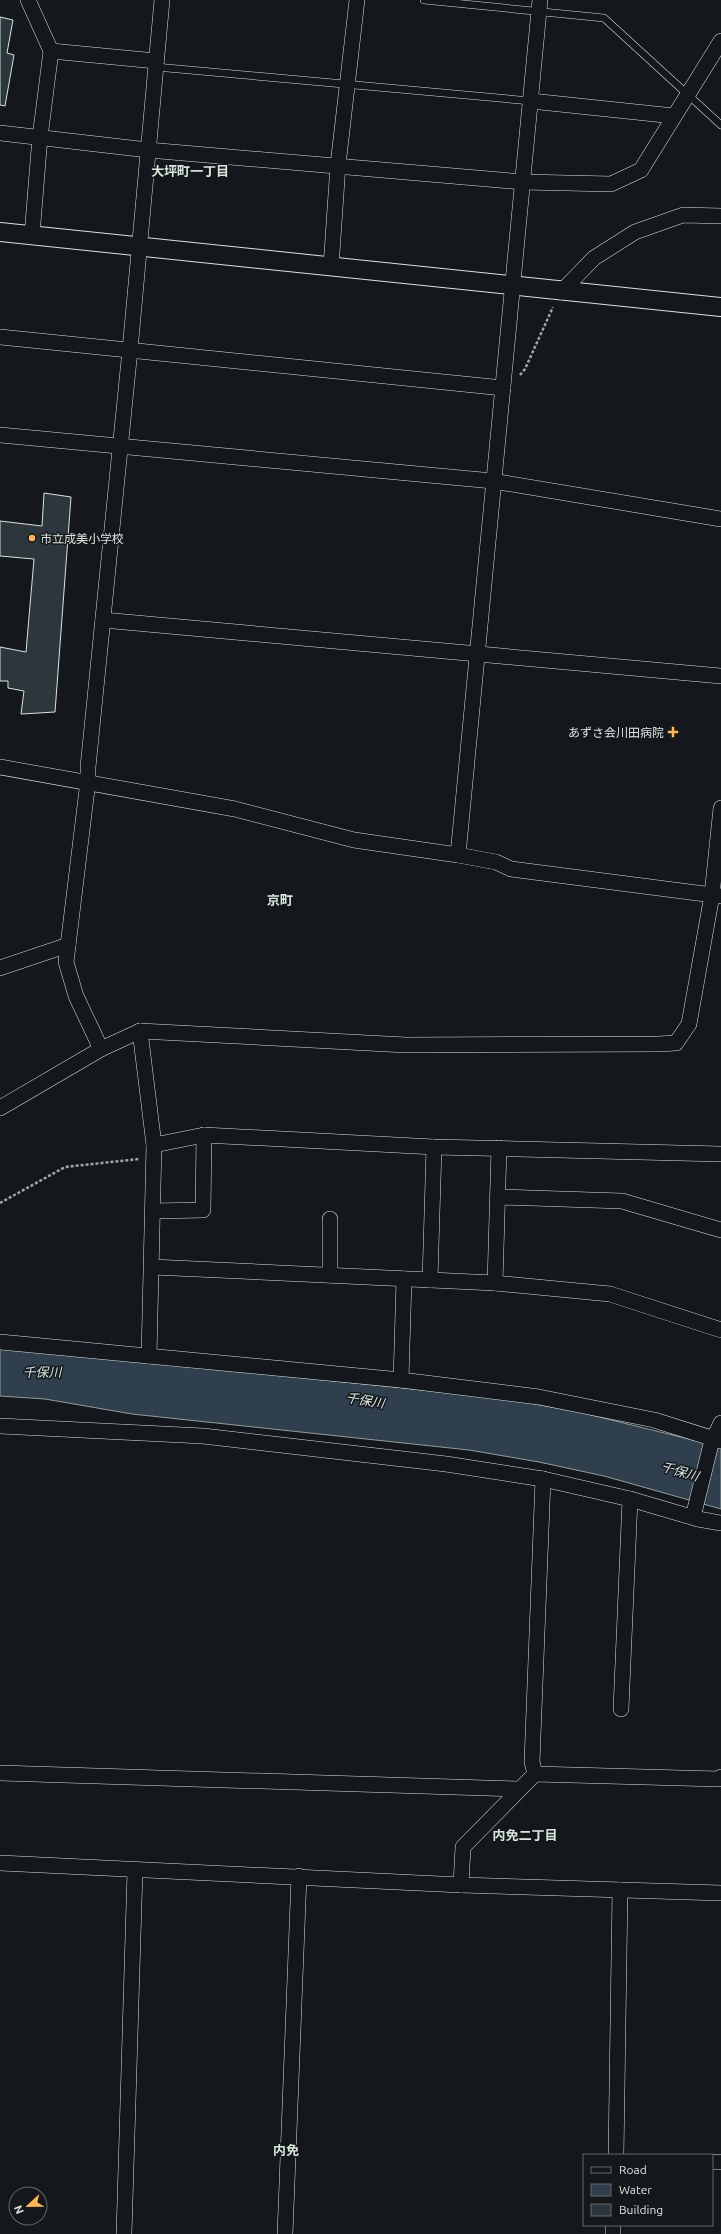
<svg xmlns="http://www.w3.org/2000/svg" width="721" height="2234" viewBox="0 0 721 2234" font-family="Ubuntu,'Noto Sans JP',sans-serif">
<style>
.water{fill:#2f3f4d;stroke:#939e99}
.building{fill:#2c363c;stroke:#d8e6dc}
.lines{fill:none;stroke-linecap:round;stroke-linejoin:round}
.service-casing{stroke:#d8e6dc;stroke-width:8}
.minor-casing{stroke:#d8e6dc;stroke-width:16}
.tertiary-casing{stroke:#d8e6dc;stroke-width:20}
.path{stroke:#9da8a2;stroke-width:2.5;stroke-dasharray:3 2;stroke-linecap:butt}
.service{stroke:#14181c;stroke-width:7}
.minor{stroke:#14181c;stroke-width:15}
.tertiary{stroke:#14181c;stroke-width:18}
.poi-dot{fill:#ffb74d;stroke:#14181c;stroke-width:1.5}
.labels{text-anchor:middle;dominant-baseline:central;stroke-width:3;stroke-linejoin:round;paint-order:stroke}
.poi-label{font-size:12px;fill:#d8e6dc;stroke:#14181c;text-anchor:start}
.neighbourhood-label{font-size:13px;font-weight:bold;fill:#d8e6dc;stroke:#14181c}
.water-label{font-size:13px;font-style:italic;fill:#d8e6dc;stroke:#14181c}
</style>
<rect width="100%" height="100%" fill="#14181c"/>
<path class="water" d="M0 1347 501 1398 579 1412 721 1447V1509L604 1476 539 1462 469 1450 132 1414 45 1399 0 1396Z"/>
<g class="building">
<path d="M0 17 13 20 7 53 14 55 5 106 0 105Z"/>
<path d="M44 493 71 497 55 712 21 714 24 691 8 688V681H0V647L26 652 34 559 0 556V521L42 526Z"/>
</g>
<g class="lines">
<g class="service-casing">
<g id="service">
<path d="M424 0 604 18 721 125"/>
<path d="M156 67 531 101"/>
</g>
</g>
<g class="minor-casing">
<g id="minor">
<path d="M28 0 51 51 40 137 32 235"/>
<path d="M51 51 156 61"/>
<path d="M531 101 674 116"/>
<path d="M0 133 148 150 523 182 611 184 641 170 721 41"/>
<path d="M331 267 338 165 357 0"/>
<path d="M561 292 594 258 635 232 683 215 721 216"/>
<path d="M0 337 503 388"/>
<path d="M0 435 493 481 721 519"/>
<path d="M103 620 721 676"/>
<path d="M0 767 235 809 354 840 458 855 496 862 511 869 721 896"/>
<path d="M458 855 540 0"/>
<path d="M0 968 68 945"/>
<path d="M140 1031 154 1145 149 1356"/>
<path d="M101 1049 76 996 66 962 88 781V767L130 350 162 0"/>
<path d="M0 1108 101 1049 140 1031 406 1045 658 1044 676 1043 689 1024 712 895 721 808"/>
<path d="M154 1145 204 1135 434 1147 721 1154"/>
<path d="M498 1197 622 1201 721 1230"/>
<path d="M153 1211 203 1210 204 1135"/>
<path d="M152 1267 495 1283 610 1294 721 1330"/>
<path d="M330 1275V1219"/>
<path d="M404 1279 401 1380 539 1397 654 1420 721 1441"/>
<path d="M430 1280 434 1147"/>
<path d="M495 1283 499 1148"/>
<path d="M0 1342 401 1380"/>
<path d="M0 1426 203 1436 446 1464 543 1479"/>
<path d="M693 1517 711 1444 721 1423"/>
<path d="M621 1709 630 1499 698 1519 721 1523"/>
<path d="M0 1773 518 1789"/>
<path d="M535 1774 532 1762 543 1479 630 1499"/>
<path d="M0 1863 461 1885 721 1893"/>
<path d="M461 1885 463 1847 535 1774 718 1779 721 1777"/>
<path d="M616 2155 620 1890"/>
<path d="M712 2162H721"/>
<path d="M124 2234 135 1870"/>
<path d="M285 2234 299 1876"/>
<path d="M613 2234V2225"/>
</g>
</g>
<g class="tertiary-casing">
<path id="tertiary" d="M0 232 721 307"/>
</g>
<g class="path">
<path d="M520 375 525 369 553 307"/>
<path d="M0 1203 65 1167 139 1159"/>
</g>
<use href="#service" class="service"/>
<use href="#minor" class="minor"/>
<use href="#tertiary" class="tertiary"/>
</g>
<g class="poi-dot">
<circle cx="32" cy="538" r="4"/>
<path d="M671 726h4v4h4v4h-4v4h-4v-4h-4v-4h4z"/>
</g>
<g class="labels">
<g class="poi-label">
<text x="40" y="538">市立成美小学校</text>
<text x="664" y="732" text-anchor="end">あずさ会川田病院</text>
</g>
<g class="neighbourhood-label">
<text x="190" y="171">大坪町一丁目</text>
<text x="280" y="900">京町</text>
<text x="525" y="1835">内免二丁目</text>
<text x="286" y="2150">内免</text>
</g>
<g class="water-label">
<text transform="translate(42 1372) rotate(-1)">千保川</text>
<text transform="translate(365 1400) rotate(9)">千保川</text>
<text transform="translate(680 1471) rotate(16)">千保川</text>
</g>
</g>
<rect x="583" y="2154" width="130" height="72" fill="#14181c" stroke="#626a69"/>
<rect x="591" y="2167" width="20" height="6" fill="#14181c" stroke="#626a69"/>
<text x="619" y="2174" font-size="12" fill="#d8e6dc">Road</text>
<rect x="591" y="2184" width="20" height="12" fill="#2f3f4d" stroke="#626a69"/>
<text x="619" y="2194" font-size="12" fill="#d8e6dc">Water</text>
<rect x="591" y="2204" width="20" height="12" fill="#2c363c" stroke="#626a69"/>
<text x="619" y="2214" font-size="12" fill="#d8e6dc">Building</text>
<g transform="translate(28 2206) rotate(248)"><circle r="19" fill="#14181c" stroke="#626a69"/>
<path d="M0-3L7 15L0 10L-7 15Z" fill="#ffb74d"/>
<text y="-6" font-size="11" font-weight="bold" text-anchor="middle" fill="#d8e6dc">N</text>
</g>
</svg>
